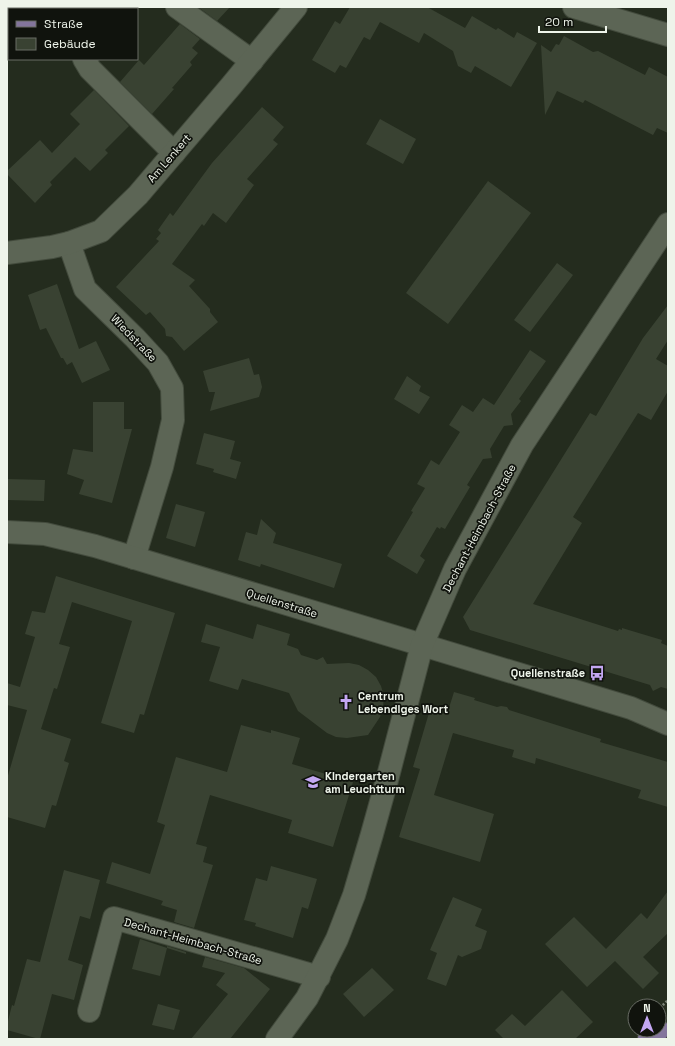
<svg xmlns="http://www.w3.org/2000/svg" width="675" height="1046" viewBox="0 0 675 1046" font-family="'Space Grotesk',sans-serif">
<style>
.building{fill:#394232}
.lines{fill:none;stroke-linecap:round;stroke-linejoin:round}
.minor-casing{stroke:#434b3d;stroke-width:24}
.major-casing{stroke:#434b3d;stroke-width:24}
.path{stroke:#7e8579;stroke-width:2.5;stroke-dasharray:2 2;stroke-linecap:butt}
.minor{stroke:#5c6555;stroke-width:22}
.major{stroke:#83759c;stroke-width:22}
.labels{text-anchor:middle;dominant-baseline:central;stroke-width:3.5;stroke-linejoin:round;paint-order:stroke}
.street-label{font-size:11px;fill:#eef4ea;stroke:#10130d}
.poi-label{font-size:11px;font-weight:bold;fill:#eef4ea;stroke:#10130d;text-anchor:start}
</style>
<rect width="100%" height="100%" fill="#242c1e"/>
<g class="building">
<path d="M198 7H230L217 21Z"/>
<path d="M350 7H427L465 28 472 16 496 30 498 28 514 38 517 32 537 43 511 87 475 66 471 73 458 66 453 51 424 33 419 43 380 22 370 40 364 37 346 68 340 65 335 73 312 60 335 21 340 24Z"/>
<path d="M180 24 200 39 192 48 198 53 190 62 192 65 172 88 174 89 152 114 120 82 139 60 144 65Z"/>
<path d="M564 36 593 52 598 51 645 75 649 67 668 77V133L657 128 653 135 585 100 583 103 557 91 545 115 541 45 551 52 556 44 559 45Z"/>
<path d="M94 90 129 126 105 150 108 153 90 171 75 157 50 182 52 185 35 203 7 174V171L40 140 52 153 80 124 70 114Z"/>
<path d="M262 107 284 127 273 140 278 144 247 179 254 185 226 223 213 213 204 226 202 224 172 264 195 280 189 286 210 309V312L218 322 184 351 172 337 166 336 165 329 150 312 146 315 116 287 159 241 156 239 161 233 158 230 170 213 173 216 212 163Z"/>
<path d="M380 119 416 139 403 164 366 144Z"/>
<path d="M488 181 531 213 448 324 406 293Z"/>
<path d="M557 263 573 275 530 332 514 320Z"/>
<path d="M57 284 79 349 96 341 110 370 82 383 72 362 67 365 63 358H61L46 328 40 330 28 295Z"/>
<path d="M668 305V340L656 359 668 366V391L651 420 638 413 573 517 582 523 533 604 618 631 619 629 622 630V628L662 640 661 643 668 646V689L661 687 653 691 650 685 470 630 463 617 590 413 596 416 643 338Z"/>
<path d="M530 350 546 361 519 399 521 401 511 414 513 425 504 426 490 449 492 458 483 459 467 485 470 487 445 529 441 527 440 529 437 527 420 556 425 560 417 574 387 556 413 512 411 511 425 488 417 484 431 460 439 465 460 432 449 425 462 405 473 412 483 398 494 405Z"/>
<path d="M249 358 254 375 259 374 262 387 259 397 210 411 215 392H209L203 371Z"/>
<path d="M407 376 421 386 419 391 430 397 419 414 394 399Z"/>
<path d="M93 402H124V429H132L112 503 79 494 84 480 67 474 73 449 93 452Z"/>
<path d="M204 433 235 441 230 459 241 462 236 479 213 472 214 469 196 464Z"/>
<path d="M7 479 45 480 44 501 7 500Z"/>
<path d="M176 504 205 512 195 547 166 538Z"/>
<path d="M261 519 276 533 273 543 342 564 334 588 261 564 260 567 238 560 246 532 257 535Z"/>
<path d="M56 576 175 613 144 715 140 714 134 733 101 723 132 621 72 602 59 644 70 647 57 689 54 688 41 729 71 739 64 761 69 763 56 806 52 805 45 828 7 817V779L27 710 7 705V683L20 687 35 637 25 634 32 611 45 613Z"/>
<path d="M206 624 253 639 257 624 290 634 287 645 298 649 301 655 317 660 323 657 327 664 349 663 359 665 368 670 376 677 381 686 384 696 383 707 380 717 368 735 347 738 336 737 327 733 298 711 289 693 242 679 238 690 209 681 220 647 201 642Z"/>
<path d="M454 692 475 698 474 700 497 707 501 706 507 707 509 710 601 739 600 742 668 762V807L638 798 641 790 536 758 535 764 512 757 514 750 453 733 434 795 494 814 480 862 399 837 420 769 413 767 431 706 448 711Z"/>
<path d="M241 725 271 733V730L300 738 292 764 353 782 333 847 288 833 292 820 210 795 196 844 207 847 203 862 213 865 194 928 174 922 177 910 161 905 163 901 106 883 112 862 150 874 165 825 157 822 176 757 227 772Z"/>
<path d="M271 866 317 879 308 909 302 907 293 938 255 926 256 923 244 920 256 878 267 881Z"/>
<path d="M64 870 100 880 90 919 80 916 68 960 83 965 74 1000 52 994 40 1039H39L7 1030V1025L12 1005 14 1006 27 959 40 962Z"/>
<path d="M668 891V933L643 957 659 973 643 989 615 961 587 987 545 944 574 917 606 949 641 913 647 919Z"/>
<path d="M453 897 482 909 475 926 487 931 481 949 462 957 458 955 446 986 427 979 437 953 430 950Z"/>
<path d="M140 939 167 948 160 976 132 969Z"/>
<path d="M167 946 186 952V954L167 948Z"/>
<path d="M205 957 244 968 270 989 230 1039H191L228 994 216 985 225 973 202 967Z"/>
<path d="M372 968 394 990 364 1017 343 994Z"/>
<path d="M562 990 593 1022 575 1039H504L495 1030 512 1014 525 1026Z"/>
<path d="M158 1004 180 1010 174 1030 152 1025Z"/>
</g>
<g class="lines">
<g class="minor-casing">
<g id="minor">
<path d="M177 7 252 61"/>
<path d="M574 7 668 35"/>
<path d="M84 59 90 69 174 153"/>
<path d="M69 243 85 289 135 338 158 363 172 388 173 420 162 467 134 558"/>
<path d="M7 253 52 247 69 243 101 231 138 195 231 86 296 7"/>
<path d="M7 532 45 534 95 546 631 708 668 724"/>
<path d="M89 1011 114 918 319 977"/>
<path d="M277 1039 307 998 337 939 354 895 372 834 387 780 422 645 455 569 522 445 668 224"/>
</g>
</g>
<g class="major-casing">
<path id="major" d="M649 1039 658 1030"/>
</g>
<path class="path" d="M660 1008 668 1000"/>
<use href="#minor" class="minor"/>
<use href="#major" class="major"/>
</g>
<defs>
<g id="bus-bare" transform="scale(1.2)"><path d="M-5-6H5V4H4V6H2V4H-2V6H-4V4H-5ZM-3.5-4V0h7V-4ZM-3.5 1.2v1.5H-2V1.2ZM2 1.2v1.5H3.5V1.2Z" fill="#c3a7f2" stroke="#10130d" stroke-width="2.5" paint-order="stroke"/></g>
<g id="church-bare" transform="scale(1.2)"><path d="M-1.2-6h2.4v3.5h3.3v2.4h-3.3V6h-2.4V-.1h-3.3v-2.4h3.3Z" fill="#c3a7f2" stroke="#10130d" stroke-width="2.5" paint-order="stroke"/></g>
<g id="school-bare" transform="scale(1.2)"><path d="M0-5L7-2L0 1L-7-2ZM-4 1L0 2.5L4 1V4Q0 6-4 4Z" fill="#c3a7f2" stroke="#10130d" stroke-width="2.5" paint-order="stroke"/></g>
</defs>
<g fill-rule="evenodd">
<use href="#bus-bare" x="597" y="673"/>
<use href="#church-bare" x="346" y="702"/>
<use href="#school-bare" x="313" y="782"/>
</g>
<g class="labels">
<g class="street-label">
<text transform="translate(169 158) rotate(-49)">Am Lenkert</text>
<text transform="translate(134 338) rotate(46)">Wiedstraße</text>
<text transform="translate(479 528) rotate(-62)">Dechant-Heimbach-Straße</text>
<text transform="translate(282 603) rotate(17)">Quellenstraße</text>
<text transform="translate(193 941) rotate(16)">Dechant-Heimbach-Straße</text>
</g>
<g class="poi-label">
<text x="585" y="673" text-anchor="end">Quellenstraße</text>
<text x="358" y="696">Centrum<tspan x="358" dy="13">Lebendiges Wort</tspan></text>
<text x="325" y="776">Kindergarten<tspan x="325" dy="13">am Leuchtturm</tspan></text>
</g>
</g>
<rect width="675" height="1046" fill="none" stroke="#eef4ea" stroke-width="16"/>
<rect x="8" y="8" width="130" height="52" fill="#10130d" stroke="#696d65"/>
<rect x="16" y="21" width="20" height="6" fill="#83759c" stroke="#696d65"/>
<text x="44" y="28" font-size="12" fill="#eef4ea">Straße</text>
<rect x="16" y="38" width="20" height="12" fill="#394232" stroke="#696d65"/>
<text x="44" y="48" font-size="12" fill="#eef4ea">Gebäude</text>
<g transform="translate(647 1018)"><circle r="19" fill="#10130d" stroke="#696d65"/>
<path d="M0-3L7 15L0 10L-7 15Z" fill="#c3a7f2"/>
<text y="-6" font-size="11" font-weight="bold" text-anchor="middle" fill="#eef4ea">N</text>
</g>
<path d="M539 26v6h67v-6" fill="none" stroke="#eef4ea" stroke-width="2"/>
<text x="545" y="26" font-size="12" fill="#eef4ea" stroke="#10130d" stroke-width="3" paint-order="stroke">20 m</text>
</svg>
